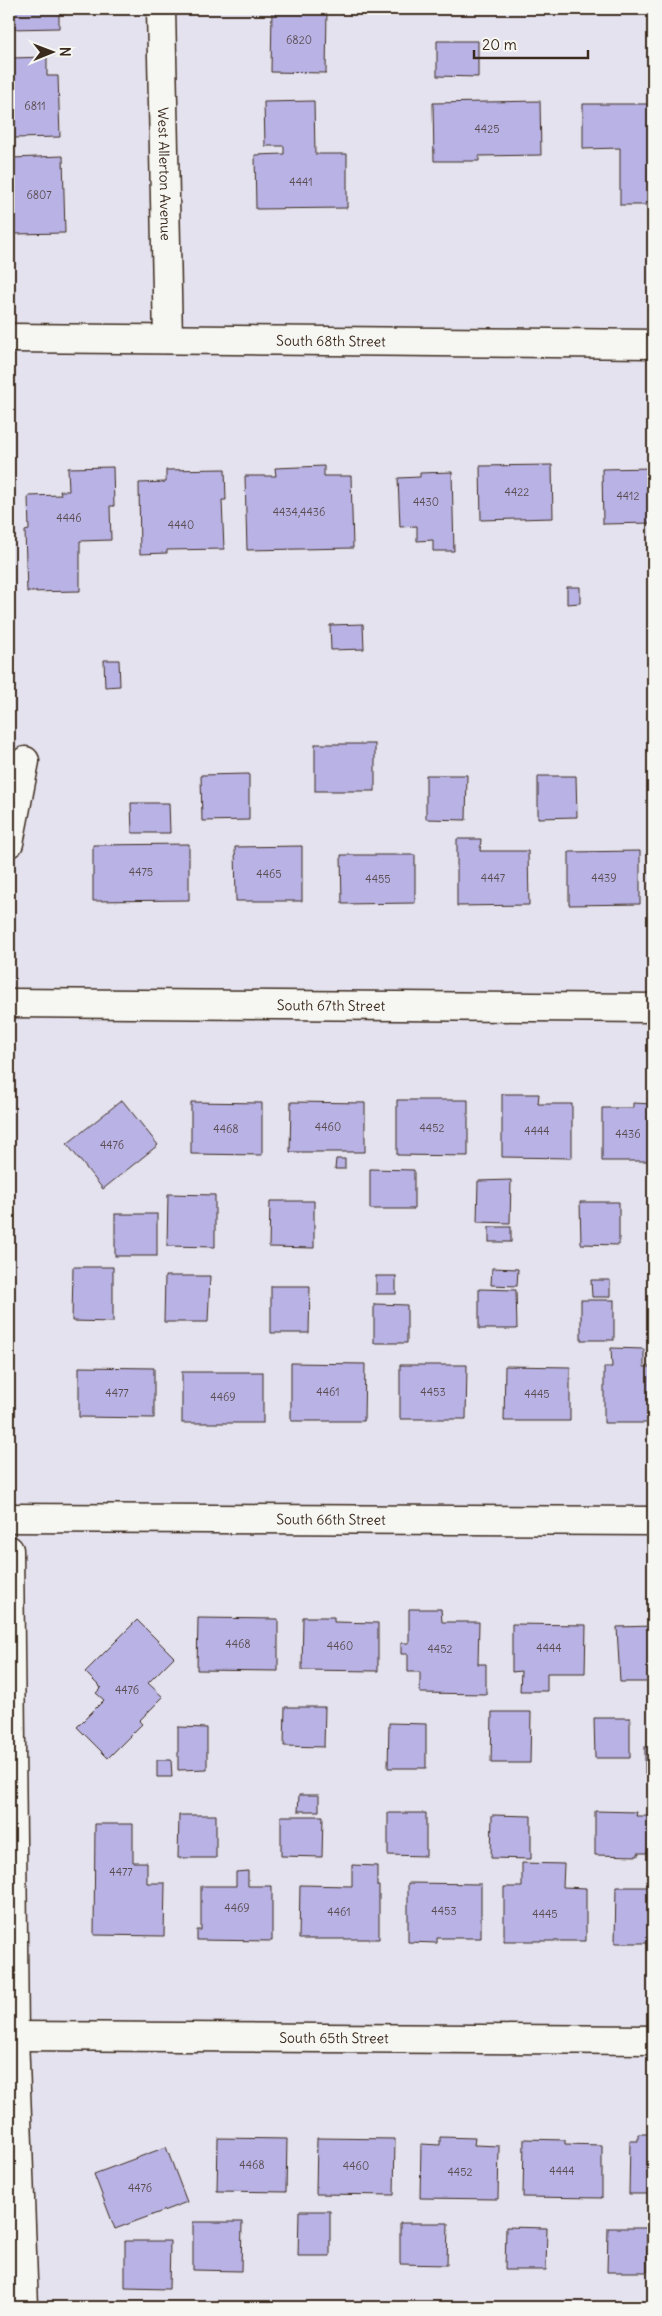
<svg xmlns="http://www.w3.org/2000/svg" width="662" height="2316" viewBox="0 0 662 2316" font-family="Delius,sans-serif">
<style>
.building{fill:#b9b3e5;stroke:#3b2a1e}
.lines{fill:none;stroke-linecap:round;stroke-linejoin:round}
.street-casing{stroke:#3b2a1e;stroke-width:31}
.secondary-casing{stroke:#3b2a1e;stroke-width:31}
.street{stroke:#f6f6f2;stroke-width:28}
.secondary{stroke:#f6f6f2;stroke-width:28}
.labels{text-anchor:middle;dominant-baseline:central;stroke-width:4;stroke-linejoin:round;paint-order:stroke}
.number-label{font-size:11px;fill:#5a4c50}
.street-label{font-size:14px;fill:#3b2a1e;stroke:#f6f6f2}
</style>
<rect width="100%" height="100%" fill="#e4e2ee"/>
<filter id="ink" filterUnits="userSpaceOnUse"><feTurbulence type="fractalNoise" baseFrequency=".02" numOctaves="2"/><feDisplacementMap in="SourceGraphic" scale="10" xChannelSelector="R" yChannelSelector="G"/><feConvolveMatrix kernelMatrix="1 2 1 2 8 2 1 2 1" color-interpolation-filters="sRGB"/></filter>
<g filter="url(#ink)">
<g class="building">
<path d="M9 9H59V28L10 29Z"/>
<path d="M272 9H327L326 73 271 72Z"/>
<path d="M437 41H478V77L437 76Z"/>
<path d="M47 57V76H58L60 137 13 138 11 58Z"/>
<path d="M314 101 315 154H347V208L256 209 255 155 284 154V146H265L264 102Z"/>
<path d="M540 101 541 155 479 156V161H434L433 103Z"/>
<path d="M583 104H651L650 129H653V205H620V148L583 149Z"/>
<path d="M63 156 65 233 14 234 12 158Z"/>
<path d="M552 465 553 518 481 520 480 466Z"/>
<path d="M324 466V476H351L353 548 247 550 245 476H276L275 468Z"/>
<path d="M113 467 114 506H110L111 540 80 541V591L27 592 25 531 29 530 28 496 61 495 60 491H69L68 468Z"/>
<path d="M653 468V523L603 524 602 469Z"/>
<path d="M225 469 226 500H222L224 549 167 550V553L140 554 139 483 166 482V470Z"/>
<path d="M452 472 454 551H433V540L417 541V526L400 527 398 478 420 477V473Z"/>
<path d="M567 587H580V603L567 604Z"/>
<path d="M363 624 364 649 331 650 330 625Z"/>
<path d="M104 660H119L120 686 105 687Z"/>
<rect x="315" y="744" width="60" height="47"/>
<path d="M249 774V820L202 821 201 775Z"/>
<path d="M426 775H467L466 820 426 819Z"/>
<path d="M538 776H576L577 817 538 818Z"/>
<rect x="650" y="778" width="3" height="42"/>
<path d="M131 803H169L170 833H132Z"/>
<path d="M457 839H481L480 851H528L529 905 457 906Z"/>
<path d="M189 844V900L93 901V845Z"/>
<path d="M302 846V901H236L235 847Z"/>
<path d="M640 851V904L569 905V852Z"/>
<path d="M341 855H415V903L342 904Z"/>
<path d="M502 1094H539L538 1104H572V1158L502 1157Z"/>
<path d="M122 1100 158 1145 103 1189 67 1144Z"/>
<path d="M397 1100H468V1156L397 1155Z"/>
<path d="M191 1102 262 1103V1155L191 1154Z"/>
<path d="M291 1102 365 1103V1152H290Z"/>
<path d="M633 1103 653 1104V1161H602V1108H633Z"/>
<path d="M336 1159H345V1169H335Z"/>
<path d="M370 1169 414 1170V1209H370Z"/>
<path d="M511 1180 510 1223 477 1222 478 1181Z"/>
<path d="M168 1194 215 1195V1247L167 1246Z"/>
<path d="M270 1201H314V1248L269 1247Z"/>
<path d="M580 1202H619V1245L581 1244Z"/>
<rect x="115" y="1214" width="42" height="42"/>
<rect x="489" y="1227" width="22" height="15"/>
<path d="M73 1267H113V1322L72 1321Z"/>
<path d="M492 1268 518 1269 517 1286 491 1285Z"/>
<path d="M165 1276H210L208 1322H164Z"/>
<rect x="376" y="1276" width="20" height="18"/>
<path d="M591 1280H610V1297H592Z"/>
<path d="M271 1286H310L309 1333H271Z"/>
<path d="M479 1289 516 1290 517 1329H479Z"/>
<rect x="581" y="1300" width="33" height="40"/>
<path d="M374 1304 407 1305V1343H374Z"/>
<path d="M611 1348 644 1349V1367H653V1423H604V1367H612Z"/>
<path d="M291 1363 365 1364 364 1421H291Z"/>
<path d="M400 1365H467L466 1419H400Z"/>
<path d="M505 1366 570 1367V1421H504Z"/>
<path d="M79 1367 154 1368V1418L79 1417Z"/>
<rect x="182" y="1372" width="81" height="51"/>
<path d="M409 1609H441L442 1622H479L478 1664H486V1694L420 1693V1672H408V1654H401V1643H409Z"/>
<path d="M303 1617H334V1622L378 1623V1671L302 1670Z"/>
<path d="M198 1618 278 1619V1671L197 1670Z"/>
<path d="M137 1620 174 1657 148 1683 163 1697 139 1721 142 1724 108 1758 77 1727 104 1700 96 1693 101 1688 85 1672Z"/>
<path d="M512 1624 586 1625 585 1673H547V1691H520L521 1671 512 1672Z"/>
<path d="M653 1626V1682H620L617 1627Z"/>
<path d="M285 1707H325L324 1747 284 1746Z"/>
<path d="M492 1712H531L530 1763H491Z"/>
<path d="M594 1718H630V1758H595Z"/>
<path d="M389 1723 426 1724V1768H388Z"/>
<path d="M178 1727 207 1728V1769L178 1770Z"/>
<rect x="645" y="1747" width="8" height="27"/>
<path d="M157 1760H171L172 1777H157Z"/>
<path d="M299 1795H319V1811H298Z"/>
<path d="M595 1811 637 1812 636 1816H653V1853H638V1856L595 1855Z"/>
<path d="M388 1813H426V1856L388 1855Z"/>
<path d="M179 1815H216V1858H178Z"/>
<path d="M492 1815 531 1816V1859L491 1858Z"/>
<path d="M281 1816H323L322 1857 281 1856Z"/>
<path d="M95 1824H133V1862H147V1883H165L164 1936 94 1935Z"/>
<path d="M522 1863 564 1864 563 1887 586 1888V1941H504V1887H522Z"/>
<path d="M352 1865 377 1866V1886H379V1939H299L300 1885 352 1886Z"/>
<path d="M248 1871V1886H272V1941L197 1940V1930H201V1886H236V1872Z"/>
<path d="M408 1883 481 1884V1938H437V1943L408 1942Z"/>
<path d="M616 1887H653V1943H615Z"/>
<path d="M638 2134H653V2194H629L630 2141H638Z"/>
<path d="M440 2137 475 2138 474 2145 499 2146 498 2199 420 2198 421 2144 440 2145Z"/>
<path d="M218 2138 287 2139 286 2192 217 2191Z"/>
<path d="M317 2138 395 2139 394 2195 316 2194Z"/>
<path d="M524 2139 565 2140V2144L602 2145V2198L523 2197Z"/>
<path d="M166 2147 187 2202 115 2229 94 2174Z"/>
<path d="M299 2211H330V2256H298Z"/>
<path d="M193 2222H242L241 2271 193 2270Z"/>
<path d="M400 2223H448L447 2265 400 2264Z"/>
<path d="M506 2227 547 2228 546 2270H505Z"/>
<path d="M608 2228H647V2272H607Z"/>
<path d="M125 2241H170L169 2289 125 2288Z"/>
</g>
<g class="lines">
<g class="street-casing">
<g id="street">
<path id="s1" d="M161 9 168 339"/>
<path d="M9 843 25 761"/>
<path id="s2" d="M9 1003 653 1008"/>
<path id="s3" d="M9 1518 653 1521"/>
<path d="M9 1550 14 2036 24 2307"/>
<path id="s4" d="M14 2036 653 2040"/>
</g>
</g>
<g class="secondary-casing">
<g id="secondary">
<path id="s5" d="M9 338 653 344"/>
</g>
</g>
<use href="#street" class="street"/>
<use href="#secondary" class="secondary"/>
</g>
</g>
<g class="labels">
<g class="number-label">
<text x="299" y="40">6820</text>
<text x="35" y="106">6811</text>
<text x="487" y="129">4425</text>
<text x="301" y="182">4441</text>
<text x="39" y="195">6807</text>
<text x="517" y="492">4422</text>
<text x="628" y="496">4412</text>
<text x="426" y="502">4430</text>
<text x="299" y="512">4434,4436</text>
<text x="69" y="518">4446</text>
<text x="181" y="525">4440</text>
<text x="141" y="872">4475</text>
<text x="269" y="874">4465</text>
<text x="493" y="878">4447</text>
<text x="604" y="878">4439</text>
<text x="378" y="879">4455</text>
<text x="328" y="1127">4460</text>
<text x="432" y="1128">4452</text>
<text x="226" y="1129">4468</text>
<text x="537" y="1131">4444</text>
<text x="628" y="1134">4436</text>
<text x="112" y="1145">4476</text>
<text x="328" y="1392">4461</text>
<text x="433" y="1392">4453</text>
<text x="117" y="1393">4477</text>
<text x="537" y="1394">4445</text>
<text x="223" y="1397">4469</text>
<text x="238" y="1644">4468</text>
<text x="340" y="1646">4460</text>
<text x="549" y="1648">4444</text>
<text x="440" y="1649">4452</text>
<text x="127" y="1690">4476</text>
<text x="121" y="1872">4477</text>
<text x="237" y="1908">4469</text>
<text x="444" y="1911">4453</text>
<text x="339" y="1912">4461</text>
<text x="545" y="1914">4445</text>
<text x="252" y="2165">4468</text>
<text x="356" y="2166">4460</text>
<text x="562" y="2171">4444</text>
<text x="460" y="2172">4452</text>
<text x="140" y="2188">4476</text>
</g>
<g class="street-label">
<text stroke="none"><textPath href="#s1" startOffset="165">West Allerton Avenue</textPath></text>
<text stroke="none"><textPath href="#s5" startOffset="322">South 68th Street</textPath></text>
<text stroke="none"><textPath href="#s2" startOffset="322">South 67th Street</textPath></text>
<text stroke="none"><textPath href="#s3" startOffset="322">South 66th Street</textPath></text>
<text stroke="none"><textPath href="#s4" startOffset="320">South 65th Street</textPath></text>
</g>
</g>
<rect width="662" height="2316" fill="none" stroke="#f6f6f2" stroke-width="30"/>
<rect x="15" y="15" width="632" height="2286" fill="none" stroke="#3b2a1e" stroke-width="2" filter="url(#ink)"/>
<g transform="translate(52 52) rotate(89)" stroke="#f6f6f2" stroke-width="4" paint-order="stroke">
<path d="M0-4L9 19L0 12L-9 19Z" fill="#3b2a1e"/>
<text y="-8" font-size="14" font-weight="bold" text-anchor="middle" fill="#3b2a1e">N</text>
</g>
<path d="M474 50v8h114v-8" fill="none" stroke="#3b2a1e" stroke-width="2.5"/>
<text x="482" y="50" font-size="15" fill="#3b2a1e" stroke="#f6f6f2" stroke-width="4" paint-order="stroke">20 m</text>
</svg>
